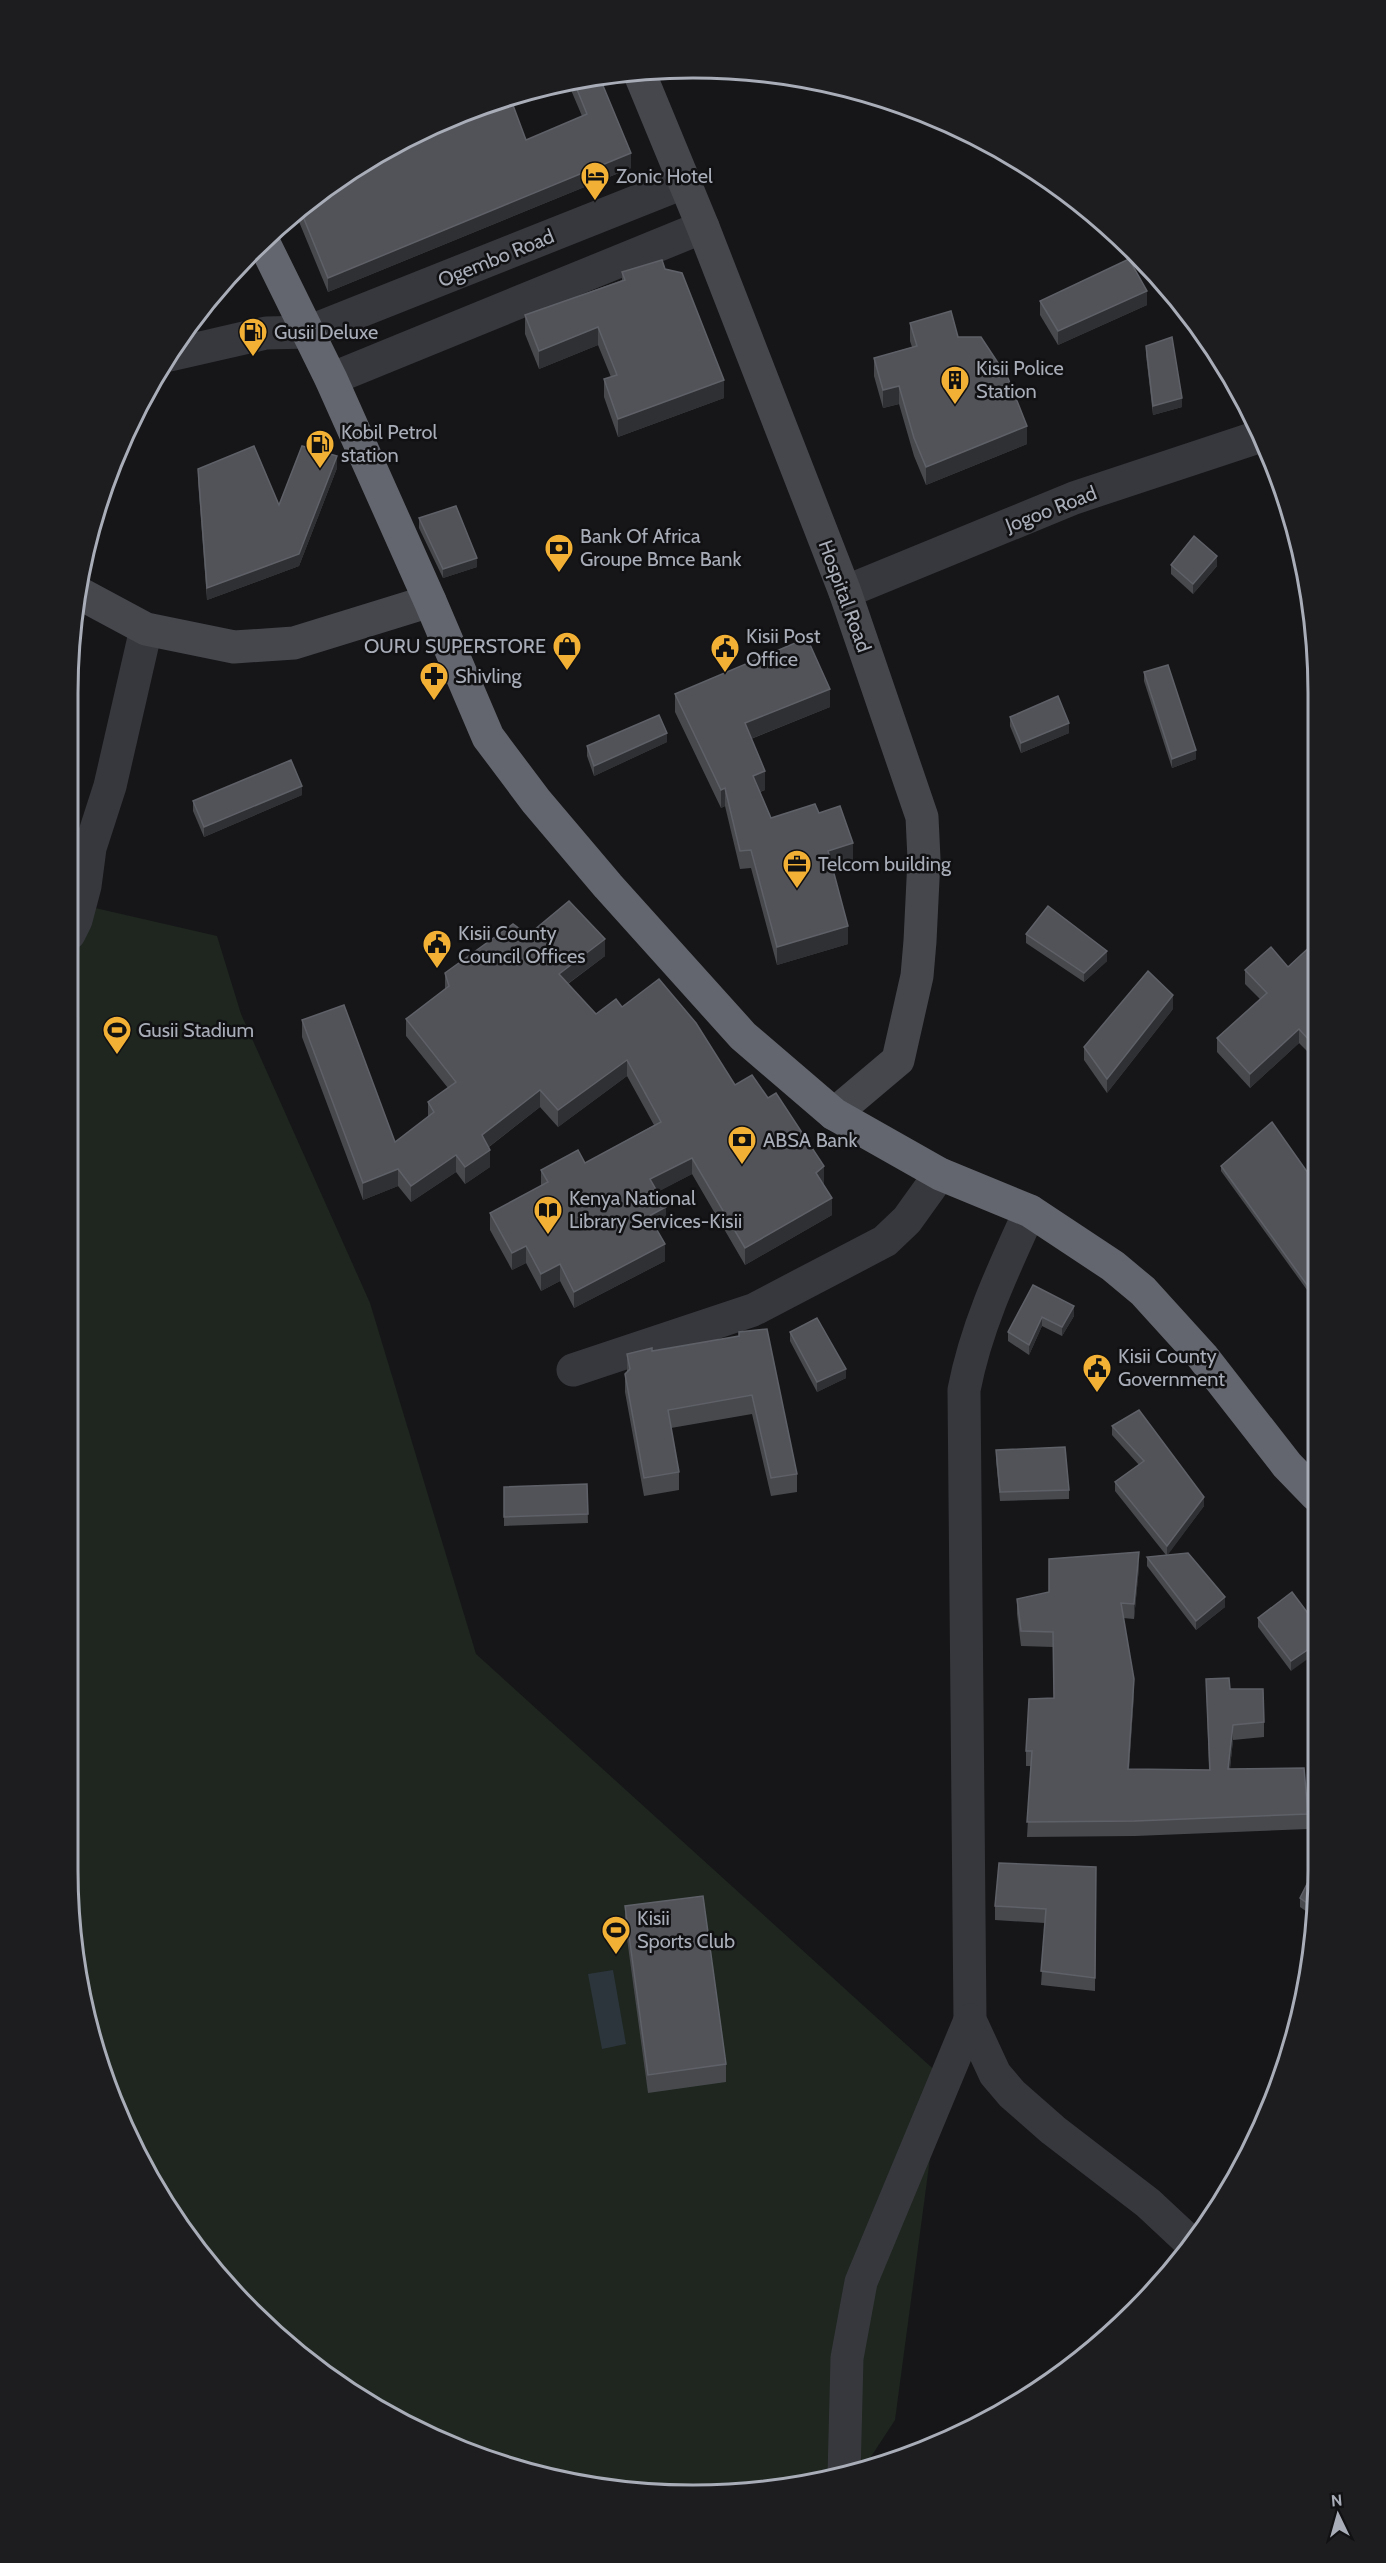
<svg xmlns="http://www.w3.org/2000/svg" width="1386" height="2563" viewBox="0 0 1386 2563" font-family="Cabin,sans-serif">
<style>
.green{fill:#1e261f}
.water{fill:#2c353c}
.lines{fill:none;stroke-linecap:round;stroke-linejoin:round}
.street{stroke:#37383d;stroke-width:33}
.secondary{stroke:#45474d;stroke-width:33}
.highway{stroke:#63666e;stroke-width:33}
.wall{fill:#47494d}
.shaded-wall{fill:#2f3033}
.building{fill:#525359;stroke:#5f6168;stroke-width:1.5}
.labels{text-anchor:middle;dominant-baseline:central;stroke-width:5;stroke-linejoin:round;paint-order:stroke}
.poi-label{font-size:20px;fill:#a8adb8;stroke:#111113;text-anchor:start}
.street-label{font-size:20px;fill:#a8adb8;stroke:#111113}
.rim{fill:none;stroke:#a8adb8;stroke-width:3}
</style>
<rect width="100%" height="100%" fill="#161618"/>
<path class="green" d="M69 899 91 907 217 936 241 1014 370 1303 476 1654 941 2076 895 2420 861 2472 734 2494H652L531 2474 453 2448 346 2390 280 2340 197 2251 151 2182 101 2071 79 1992 68 1870Z"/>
<path class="water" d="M613 1970 626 2044 602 2049 588 1974Z"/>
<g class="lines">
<g class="street">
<path d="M170 355 266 333 308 332 683 183"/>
<path d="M331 379 703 227"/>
<path d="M845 592 1074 498 1261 436"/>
<path d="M69 934 76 920 85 886 90 848 110 786 146 629"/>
<path d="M1030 1211C1003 1270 976 1327 964 1390L970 2020 995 2074 1012 2094 1053 2130 1148 2203 1193 2245"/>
<path d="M573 1370 753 1310 885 1241 907 1220 940 1174"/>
<path d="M844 2476 847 2358 861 2282 970 2020"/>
</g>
<g class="secondary">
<path d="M639 72 703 227 845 592 922 817 924 859 920 941 917 976 898 1060 834 1114"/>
<path d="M79 593 146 629 234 647 294 643 430 601"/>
</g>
<path class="highway" d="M263 241 331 379 430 601 488 737 536 801 608 886 743 1036 834 1114 940 1174 1030 1211 1113 1266 1143 1291 1202 1356 1287 1465 1316 1495"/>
</g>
<g class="wall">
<path d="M724 69 697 78 694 70Z"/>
<path d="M599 76 631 168 328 292 295 212 381 151 526 140 582 116 568 83Z"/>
<path d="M622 272 724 398 618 437 604 397V379L611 377 598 345 539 369 525 334V315L622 280Z"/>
<path d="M1040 301 1147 305 1058 345 1040 315Z"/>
<path d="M910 323 958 337 1027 444 926 485 914 456 899 404 883 408 874 376V358L912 347 910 341Z"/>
<path d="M1146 346 1182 407 1153 415 1146 355Z"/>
<path d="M337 468 299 566 207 600 198 481V469L279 505Z"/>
<path d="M419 518 477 567 443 578 419 528Z"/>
<path d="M1171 565 1217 566 1193 594 1171 574Z"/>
<path d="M1144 672 1196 759 1172 768 1144 681Z"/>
<path d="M675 694 830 707 751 739 765 790 760 792 771 818 819 813 853 861 833 868 848 944 777 965 751 868 740 869 725 806 721 808 675 712Z"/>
<path d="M1010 717 1069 733 1021 753 1010 726Z"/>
<path d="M667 742 594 776 587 756V746Z"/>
<path d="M302 795 204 837 193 811V801Z"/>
<path d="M1026 934 1107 961 1084 982 1026 943Z"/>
<path d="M528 935 605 956 568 984 596 1014 622 1007 735 1085 824 1183 823 1184 832 1215 745 1265 692 1174 657 1192 666 1224 656 1229 665 1261 574 1308 560 1281 541 1291 526 1263 512 1270 490 1230V1213L541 1186V1170L585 1163 654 1125 627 1076 558 1127 540 1107 489 1147 490 1167 465 1184 456 1172 411 1202 398 1186 363 1200 302 1037V1020L395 1142 428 1117V1102L448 1088 406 1036V1019L445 990V973Z"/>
<path d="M1314 943V1050L1310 1054 1299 1043 1250 1088 1217 1052V1038L1260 999 1245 984V970L1288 967Z"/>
<path d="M1173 1009 1107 1093 1084 1060V1047Z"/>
<path d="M1221 1166 1315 1183V1301L1221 1171Z"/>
<path d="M1033 1285 1074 1316 1062 1336 1042 1326 1029 1355 1008 1341V1332Z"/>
<path d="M790 1332 846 1378 817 1392 790 1341Z"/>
<path d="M739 1336 797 1474V1492L771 1496 752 1414 671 1428 679 1472V1490L644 1496 625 1392V1374L627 1372V1354L652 1351Z"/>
<path d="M1112 1426 1204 1506 1167 1555 1225 1607 1196 1630 1147 1566V1557L1166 1555 1115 1491V1482L1139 1465 1112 1435Z"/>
<path d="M996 1450 1069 1490V1499L1000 1501 996 1460Z"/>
<path d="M587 1484 588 1523 504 1526V1487Z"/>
<path d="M1139 1567 1134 1619 1123 1618 1134 1694 1129 1769 1209 1770 1206 1679 1230 1689 1264 1722V1737L1233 1740 1230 1769 1308 1814V1829L1135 1836 1027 1837 1031 1766H1026V1751L1054 1698 1053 1647 1021 1646 1017 1614V1599L1049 1592Z"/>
<path d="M1258 1618 1316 1624 1291 1671 1258 1627Z"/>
<path d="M1096 1867 1095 1991 1041 1985 1045 1923 995 1920V1906Z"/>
<path d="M1317 1879V1911L1316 1918 1300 1907V1898Z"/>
<path d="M625 1906 726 2064V2082L648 2093 625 1924Z"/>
</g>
<g class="shaded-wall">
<path d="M724 69 697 78V70Z"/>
<path d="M631 153V168L328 292V278Z"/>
<path d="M1147 291V305L1058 345V331Z"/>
<path d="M598 327V345L539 369V351Z"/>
<path d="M724 380V398L618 437V419Z"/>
<path d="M899 386V404L883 408V390Z"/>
<path d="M1182 398V407L1153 415V406Z"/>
<path d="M1027 426V444L926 485V467Z"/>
<path d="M337 456V468L299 566 207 600V588Z"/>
<path d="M1217 556V566L1193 594V584Z"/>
<path d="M477 558V567L443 578V569Z"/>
<path d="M830 689V707L745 741V723Z"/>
<path d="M1069 723V733L1021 753V743Z"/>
<path d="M667 733V742L594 776V766Z"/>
<path d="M1196 750V759L1172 768V759Z"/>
<path d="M765 771V790L753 794V776Z"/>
<path d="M302 786V795L204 837V827Z"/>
<path d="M725 788V806L721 808V790Z"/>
<path d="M853 843V861L828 869V851Z"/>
<path d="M848 926V944L777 965V947Z"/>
<path d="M605 939V956L559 990V974Z"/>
<path d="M1107 951V961L1084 982V973Z"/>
<path d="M1173 995V1009L1107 1093V1079Z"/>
<path d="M1299 1029V1043L1250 1088V1074Z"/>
<path d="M1314 1036V1050L1310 1054V1041Z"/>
<path d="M627 1060V1076L558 1127V1110Z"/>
<path d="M540 1090V1107L482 1152V1135Z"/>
<path d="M490 1150V1167L465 1184V1167Z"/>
<path d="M456 1155V1172L411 1202V1186Z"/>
<path d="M692 1158V1174L650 1196V1179Z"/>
<path d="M824 1166V1183L816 1190V1173Z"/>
<path d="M398 1169V1186L363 1200V1183Z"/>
<path d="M832 1198V1215L745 1265V1248Z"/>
<path d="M666 1207V1224L649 1233V1216Z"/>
<path d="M665 1244V1261L574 1308V1292Z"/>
<path d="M526 1246V1263L512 1270V1253Z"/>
<path d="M560 1264V1281L541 1291V1274Z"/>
<path d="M1074 1306V1316L1062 1336V1327Z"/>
<path d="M1042 1317V1326L1029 1355V1345Z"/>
<path d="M846 1369V1378L817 1392V1382Z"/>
<path d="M1204 1497V1506L1167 1556V1546Z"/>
<path d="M1139 1552V1567L1134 1619V1604Z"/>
<path d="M1225 1597V1607L1196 1630V1621Z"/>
<path d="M1316 1644V1653L1291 1671V1661Z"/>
<path d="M1134 1679V1694L1128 1784V1769Z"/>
<path d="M1233 1725V1740L1228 1784V1769Z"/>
</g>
<g class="building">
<path d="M599 76 631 153 328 278 300 209 381 151 492 101 510 97 526 140 587 114 574 82Z"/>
<path d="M1129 259 1147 291 1058 331 1040 301Z"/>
<path d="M662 260 665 269 682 273 724 380 618 419 604 379 617 375 598 327 539 351 525 315 625 280 622 272Z"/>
<path d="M951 311 958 337H981L1008 378 1027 426 926 467 914 438 899 386 883 390 874 358 917 346 910 323Z"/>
<path d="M1172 337 1182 398 1153 406 1146 346Z"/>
<path d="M254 446 279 505 302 446 337 456 299 554 207 588 198 469Z"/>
<path d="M456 506 477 558 443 569 419 518Z"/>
<path d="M1194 536 1217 556 1193 584 1171 565Z"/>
<path d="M807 638 830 689 745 723 765 771 753 776 771 818 815 804 819 813 840 806 853 843 828 851 848 926 777 947 751 850 740 851 725 788 721 790 675 694Z"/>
<path d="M1168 665 1196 750 1172 759 1144 672Z"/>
<path d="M1058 696 1069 723 1021 743 1010 717Z"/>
<path d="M659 715 667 733 594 766 587 746Z"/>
<path d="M291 760 302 786 204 827 193 801Z"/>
<path d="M569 901 605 939 559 974 596 1014 616 999 622 1007 659 979 696 1023 735 1085 752 1075 768 1098 776 1093 824 1166 816 1173 832 1198 745 1248 692 1158 650 1179 666 1207 649 1216 665 1244 574 1292 560 1264 541 1274 526 1246 512 1253 490 1213 548 1182 541 1170 578 1150 585 1163 661 1122 627 1060 558 1110 540 1090 482 1135 490 1150 465 1167 456 1155 411 1186 398 1169 363 1183 302 1020 344 1005 395 1142 434 1112 428 1102 456 1082 406 1019 449 986 445 973 513 924 528 935Z"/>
<path d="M1048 906 1107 951 1084 973 1026 934Z"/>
<path d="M1314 943V1036L1310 1041 1299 1029 1250 1074 1217 1038 1267 993 1245 970 1271 947 1288 967Z"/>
<path d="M1148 971 1173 995 1107 1079 1084 1047Z"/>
<path d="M1272 1122 1315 1183V1296L1221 1166Z"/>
<path d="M1033 1285 1074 1306 1062 1327 1042 1317 1029 1345 1008 1332Z"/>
<path d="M817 1318 846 1369 817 1382 790 1332Z"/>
<path d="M767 1329 797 1474 771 1478 752 1395 668 1410 679 1472 644 1478 625 1374 630 1369 627 1354 652 1348V1351L739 1336V1332Z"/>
<path d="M1139 1410 1204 1497 1167 1546 1115 1482 1144 1461 1112 1426Z"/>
<path d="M1065 1447 1069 1490 1000 1492 996 1450Z"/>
<path d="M587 1484 588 1514 504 1517V1487Z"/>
<path d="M1139 1552 1134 1604 1121 1603 1134 1679 1128 1769 1210 1770 1206 1679 1229 1678 1230 1689H1263L1264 1722 1233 1725 1228 1769 1304 1768 1308 1814 1135 1821 1027 1822 1032 1751H1026L1029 1699 1054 1698 1053 1632 1021 1631 1017 1599 1049 1592V1559Z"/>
<path d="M1188 1553 1225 1597 1196 1621 1147 1557Z"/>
<path d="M1292 1592 1316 1624V1644L1291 1661 1258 1618Z"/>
<path d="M999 1863 1096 1867 1095 1978 1041 1971 1046 1909 995 1906Z"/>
<path d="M1311 1876 1317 1879V1910L1300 1898Z"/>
<path d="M703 1896 726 2064 648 2075 625 1906Z"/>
</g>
<defs>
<g id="hotel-pin" transform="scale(1.5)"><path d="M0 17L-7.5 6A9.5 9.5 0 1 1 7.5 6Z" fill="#f2b134" stroke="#111113"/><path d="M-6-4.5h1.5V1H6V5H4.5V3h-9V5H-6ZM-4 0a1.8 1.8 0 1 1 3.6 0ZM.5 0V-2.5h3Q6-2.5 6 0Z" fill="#111"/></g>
<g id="fuel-pin" transform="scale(1.5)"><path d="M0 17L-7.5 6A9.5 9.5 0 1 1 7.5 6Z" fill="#f2b134" stroke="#111113"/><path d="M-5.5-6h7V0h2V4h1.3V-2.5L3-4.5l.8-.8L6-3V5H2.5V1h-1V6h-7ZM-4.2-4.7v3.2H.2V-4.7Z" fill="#111"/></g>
<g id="building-pin" transform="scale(1.5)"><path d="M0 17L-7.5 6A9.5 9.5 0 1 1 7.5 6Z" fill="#f2b134" stroke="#111113"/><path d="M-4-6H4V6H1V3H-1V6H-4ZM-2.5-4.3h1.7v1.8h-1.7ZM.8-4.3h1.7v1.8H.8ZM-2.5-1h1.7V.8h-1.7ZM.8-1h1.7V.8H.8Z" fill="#111"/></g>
<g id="bank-pin" transform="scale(1.5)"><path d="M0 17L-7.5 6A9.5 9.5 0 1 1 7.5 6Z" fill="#f2b134" stroke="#111113"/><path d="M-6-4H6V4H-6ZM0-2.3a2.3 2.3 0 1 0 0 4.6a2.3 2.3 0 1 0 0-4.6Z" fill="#111"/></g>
<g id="shop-pin" transform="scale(1.5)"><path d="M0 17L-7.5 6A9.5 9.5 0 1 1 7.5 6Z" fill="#f2b134" stroke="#111113"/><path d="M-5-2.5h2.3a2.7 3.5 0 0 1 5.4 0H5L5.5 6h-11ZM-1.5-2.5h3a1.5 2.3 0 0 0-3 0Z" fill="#111"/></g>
<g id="civic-pin" transform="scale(1.5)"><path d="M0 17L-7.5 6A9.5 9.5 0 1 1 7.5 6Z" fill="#f2b134" stroke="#111113"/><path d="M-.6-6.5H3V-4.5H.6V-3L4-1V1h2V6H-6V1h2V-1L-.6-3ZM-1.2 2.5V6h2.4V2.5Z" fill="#111"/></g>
<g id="pharmacy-pin" transform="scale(1.5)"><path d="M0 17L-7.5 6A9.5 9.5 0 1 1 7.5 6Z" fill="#f2b134" stroke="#111113"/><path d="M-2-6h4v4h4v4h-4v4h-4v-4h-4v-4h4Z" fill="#111"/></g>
<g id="office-pin" transform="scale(1.5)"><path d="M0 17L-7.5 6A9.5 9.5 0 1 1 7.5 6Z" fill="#f2b134" stroke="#111113"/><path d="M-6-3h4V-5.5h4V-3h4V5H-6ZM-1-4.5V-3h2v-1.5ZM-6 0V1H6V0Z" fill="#111"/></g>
<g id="stadium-pin" transform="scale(1.5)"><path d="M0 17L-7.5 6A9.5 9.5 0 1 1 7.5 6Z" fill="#f2b134" stroke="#111113"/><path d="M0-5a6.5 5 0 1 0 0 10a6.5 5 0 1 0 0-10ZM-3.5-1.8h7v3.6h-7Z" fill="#111"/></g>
<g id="library-pin" transform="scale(1.5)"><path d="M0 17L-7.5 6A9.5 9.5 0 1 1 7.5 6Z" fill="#f2b134" stroke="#111113"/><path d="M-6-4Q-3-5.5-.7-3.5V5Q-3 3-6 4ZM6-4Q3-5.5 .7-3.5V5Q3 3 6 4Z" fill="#111"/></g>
</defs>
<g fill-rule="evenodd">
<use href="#hotel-pin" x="595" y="176"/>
<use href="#fuel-pin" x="253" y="332"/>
<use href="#building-pin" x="955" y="380"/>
<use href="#fuel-pin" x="320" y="444"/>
<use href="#bank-pin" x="559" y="548"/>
<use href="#shop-pin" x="567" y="646"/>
<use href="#civic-pin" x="725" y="648"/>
<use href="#pharmacy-pin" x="434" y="676"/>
<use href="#office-pin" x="797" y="864"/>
<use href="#civic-pin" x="437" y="944"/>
<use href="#stadium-pin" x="117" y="1030"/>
<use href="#bank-pin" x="742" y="1140"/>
<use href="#library-pin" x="548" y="1210"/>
<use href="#civic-pin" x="1097" y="1368"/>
<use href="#stadium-pin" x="616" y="1930"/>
</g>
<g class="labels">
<g class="poi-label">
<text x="616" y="176">Zonic Hotel</text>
<text x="274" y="332">Gusii Deluxe</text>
<text x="976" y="368">Kisii Police<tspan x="976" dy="23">Station</tspan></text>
<text x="341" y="432">Kobil Petrol<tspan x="341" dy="23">station</tspan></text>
<text x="580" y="536">Bank Of Africa<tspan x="580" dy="23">Groupe Bmce Bank</tspan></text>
<text x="746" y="636">Kisii Post<tspan x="746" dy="23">Office</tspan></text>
<text x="546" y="646" text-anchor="end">OURU SUPERSTORE</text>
<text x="455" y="676">Shivling</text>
<text x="818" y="864">Telcom building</text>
<text x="458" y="933">Kisii County<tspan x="458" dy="23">Council Offices</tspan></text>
<text x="138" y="1030">Gusii Stadium</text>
<text x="763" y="1140">ABSA Bank</text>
<text x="569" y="1198">Kenya National<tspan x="569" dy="23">Library Services-Kisii</tspan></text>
<text x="1118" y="1356">Kisii County<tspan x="1118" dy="23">Government</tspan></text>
<text x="637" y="1918">Kisii<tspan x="637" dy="23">Sports Club</tspan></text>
</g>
<g class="street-label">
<text transform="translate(496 258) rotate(-22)">Ogembo Road</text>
<text transform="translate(1051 509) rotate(-21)">Jogoo Road</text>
<text transform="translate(845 596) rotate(70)">Hospital Road</text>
</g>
</g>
<path d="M0 0H1386V2563H0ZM693 78H693A615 615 0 0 1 1308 693V1870A615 615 0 0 1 693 2485H693A615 615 0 0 1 78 1870V693A615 615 0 0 1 693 78Z" fill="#1d1d20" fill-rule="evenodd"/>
<path class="rim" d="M693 78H693A615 615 0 0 1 1308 693V1870A615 615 0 0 1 693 2485H693A615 615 0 0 1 78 1870V693A615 615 0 0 1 693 78Z"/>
<g transform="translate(1338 2515) rotate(355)" stroke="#111113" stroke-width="4.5" paint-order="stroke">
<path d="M0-4.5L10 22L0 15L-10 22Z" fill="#a8adb8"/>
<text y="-9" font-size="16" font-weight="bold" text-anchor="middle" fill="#a8adb8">N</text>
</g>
</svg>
